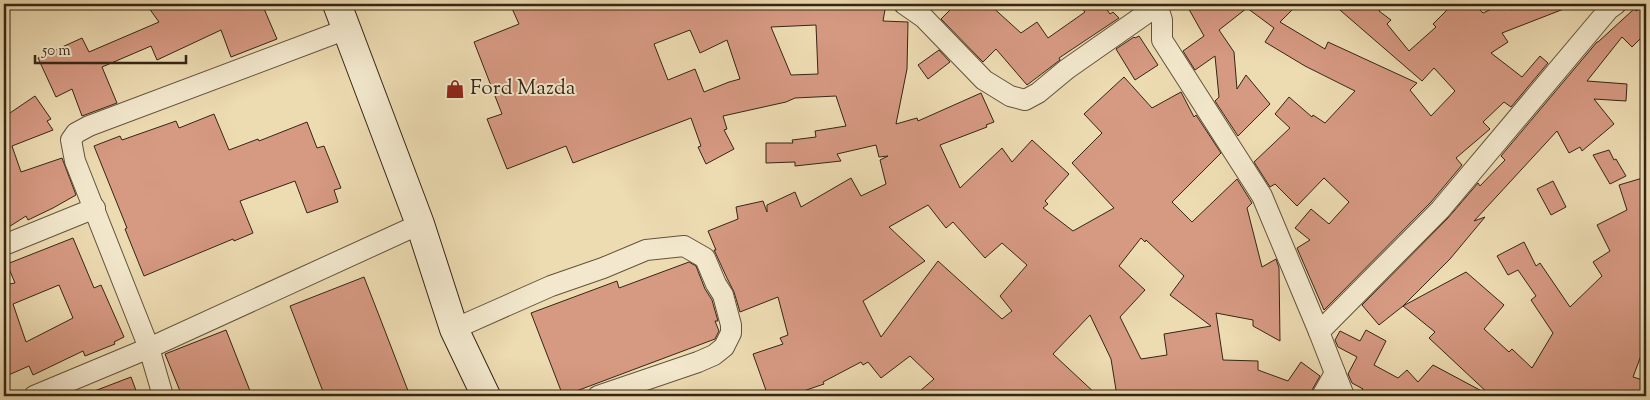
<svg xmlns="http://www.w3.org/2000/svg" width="1650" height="400" viewBox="0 0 1650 400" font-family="'Sorts Mill Goudy',serif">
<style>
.building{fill:#d69982;stroke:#352615;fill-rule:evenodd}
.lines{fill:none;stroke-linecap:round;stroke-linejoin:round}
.street-casing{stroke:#63533c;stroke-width:22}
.secondary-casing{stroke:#352615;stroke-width:30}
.street{stroke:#f3e8cd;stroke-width:20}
.secondary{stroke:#f3e8cd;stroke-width:28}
.labels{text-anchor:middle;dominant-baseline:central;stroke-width:4;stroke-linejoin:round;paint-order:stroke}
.poi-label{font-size:21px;fill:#352615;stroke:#f3e8cd;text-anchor:start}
</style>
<rect width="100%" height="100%" fill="#eddbb2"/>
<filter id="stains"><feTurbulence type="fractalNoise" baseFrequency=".004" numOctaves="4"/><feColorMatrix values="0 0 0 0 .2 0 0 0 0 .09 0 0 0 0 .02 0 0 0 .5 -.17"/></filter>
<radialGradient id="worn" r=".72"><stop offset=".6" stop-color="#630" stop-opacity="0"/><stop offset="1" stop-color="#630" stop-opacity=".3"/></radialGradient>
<g class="building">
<path d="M146 4H262L277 39 231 57 221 30 157 60 151 46 102 67 117 103 82 116 72 89 56 97 38 58 82 38 89 52 159 22Z"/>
<path d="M510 4H886L883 21 908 22 907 69 896 124 917 118 918 121 981 93 994 122 986 125 987 127 940 145 960 188 1002 148 1012 162 1032 140 1069 174 1045 201 1048 204 1043 208 1073 231 1114 208 1072 163 1102 133 1084 114 1124 77 1152 108 1181 92 1194 117 1196 115 1221 153 1172 202 1192 222 1237 179 1252 203 1247 208 1262 267 1276 259 1279 268 1280 341 1253 326V320L1216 313 1223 360 1258 361V370L1288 381 1301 362 1320 376 1312 390 1310 396H1117L1111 359 1090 315 1053 354 1098 396H914L934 379 910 356 881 378 868 362 863 365 861 362 823 382 824 384 789 396H768L753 354 783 344 780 338 788 335 778 297 740 312 734 292 727 278 715 252 714 250H716L708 231 738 219 736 207 763 201 767 212V205L795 192 801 207 851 178 861 196 886 184 880 160 888 156 879 157 876 145 837 154 841 161 795 166V162L766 163V143H793L792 140 816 137 815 131 846 126 836 96 795 98 786 102 723 116 727 129 724 130 734 149 706 164 698 147 701 146 691 118 573 163 566 146 507 169 487 119 502 114 474 42 519 24ZM816 25 818 74 791 75 771 27ZM690 30 700 53 727 40 740 79 729 82 704 92 695 69 668 80 654 44ZM928 205 946 228 953 222 985 258 1002 243 1027 265 1000 296 1012 311 1002 319 938 261 881 337 863 301 925 261 889 227ZM1141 238 1145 242 1146 240 1184 276 1170 295 1211 326 1164 334 1167 355 1141 359 1120 317 1145 290 1119 266Z"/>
<path d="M956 4H989L1021 33 1037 22 1048 38 1085 12 1078 4H1103L1110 14 1113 12 1119 18 1059 58 1060 60 1027 85 996 49 983 62 941 19Z"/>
<path d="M1186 4H1298L1280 22 1325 49 1328 42 1417 83 1410 90 1431 116 1455 91 1434 68 1422 81 1333 4H1383L1379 11 1391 20 1387 24 1409 51 1436 27 1433 24 1453 4H1474L1483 13 1502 4H1508L1511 10 1527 4H1574V5L1502 33 1508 42 1491 53 1522 77 1540 56 1548 63 1511 107 1504 102 1483 122 1490 129 1456 158 1462 165 1431 202 1324 310 1297 248 1310 240 1295 228 1311 209 1329 224 1349 202 1324 178 1297 206 1275 184 1270 187 1254 162 1290 128 1275 114 1289 97 1312 117 1313 115 1325 123 1355 91 1305 66 1265 42 1274 28 1247 8 1219 30 1234 52 1237 89 1246 75 1270 104 1238 136 1215 101 1219 97 1215 56 1195 70 1183 51 1204 36Z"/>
<path d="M1646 5V33L1632 47 1622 37 1587 81 1627 84 1626 101 1594 99 1614 124 1582 151 1580 147 1569 153 1557 131 1474 221 1485 217 1450 259 1403 306 1466 272 1504 305 1484 329 1509 352 1512 349 1532 368 1553 333 1531 300 1536 296 1518 270 1508 275 1497 256 1524 242 1536 266 1540 263 1570 307 1602 276 1593 262 1610 251 1597 225 1627 210 1619 185 1646 177V342L1633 377 1646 381V396H1356L1363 389 1352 383 1348 374 1357 357 1338 347 1335 340 1340 331 1360 341 1366 330 1386 341 1374 365 1398 378 1407 370 1418 382 1433 365 1491 396 1429 338 1435 332 1403 306 1379 325 1362 305 1448 218 1478 183 1480 186 1505 160 1501 156 1597 42H1598L1634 9 1636 11Z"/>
<path d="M1139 36 1158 65 1135 80 1116 49 1134 37 1135 38Z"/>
<path d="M939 50 950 62 928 79 918 65Z"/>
<path d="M35 96 51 119 47 121 53 130 12 146 21 172 62 158 76 195 53 208 28 220 26 216 4 230V117Z"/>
<path d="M214 114 229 150 258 139 259 141 307 122 317 148 324 146 341 188 334 190 338 202 307 213 295 181 240 201 253 233 234 241 233 239 144 276 125 229 127 228 94 146 120 136 122 140 176 121 179 128Z"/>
<path d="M1609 150 1614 160 1616 159 1626 176 1610 184 1593 155Z"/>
<path d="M1553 181 1566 207 1551 215 1537 189Z"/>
<path d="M73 238 94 288 101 285 124 337 114 342 115 344 85 356 83 351 33 375 29 366 4 377V285L15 283 7 264ZM59 285 73 318 26 342 13 304Z"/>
<path d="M689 262 696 266 705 289 712 300 718 321H715L719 331 715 339 563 396 531 313 617 281 619 288Z"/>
<path d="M364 277 380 318 410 396H325L322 389 290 306Z"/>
<path d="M226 330 252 396H182L165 354Z"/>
<path d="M131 377 138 396H84V395Z"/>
</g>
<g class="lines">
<g class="street-casing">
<g id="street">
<path d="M904 4 924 18 984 80 1010 96 1025 100 1038 93 1067 69 1157 6"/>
<path d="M1157 4 1162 20V40L1262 196 1319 332 1344 396"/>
<path d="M4 245 95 208"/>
<path d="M454 329 551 286 603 268 646 250 684 246 705 258 716 284 723 295 731 325V333L724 347 714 355 698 362 598 396"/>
<path d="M1319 332 1440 210 1609 9 1616 4"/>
<path d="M34 396 149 348 420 224"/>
<path d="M163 396 149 348 75 161 71 140 76 133 89 126 347 29"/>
<path d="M1322 396 1335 373"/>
</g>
</g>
<g class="secondary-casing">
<path id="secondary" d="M337 4 420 224 454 329 486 396"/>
</g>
<use href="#street" class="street"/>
<use href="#secondary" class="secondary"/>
</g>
<defs>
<g id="shop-bare" transform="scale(1.5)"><path d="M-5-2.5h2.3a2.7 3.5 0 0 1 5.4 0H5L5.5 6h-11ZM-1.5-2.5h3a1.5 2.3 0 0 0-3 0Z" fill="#8f2418" stroke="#f3e8cd" stroke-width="2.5" paint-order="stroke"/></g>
</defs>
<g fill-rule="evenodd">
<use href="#shop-bare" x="455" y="89"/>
</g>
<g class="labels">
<g class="poi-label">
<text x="470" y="89">Ford Mazda</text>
</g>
</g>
<rect width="1650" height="400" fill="none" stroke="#eddbb2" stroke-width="20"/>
<rect x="5" y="5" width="1640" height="390" fill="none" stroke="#352615" stroke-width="2.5"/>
<rect x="10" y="10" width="1630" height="380" fill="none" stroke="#352615"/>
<path d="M35 55v8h151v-8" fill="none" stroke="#352615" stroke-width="2.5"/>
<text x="42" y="55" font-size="15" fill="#352615" stroke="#f3e8cd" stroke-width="4" paint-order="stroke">50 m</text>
<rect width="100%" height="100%" filter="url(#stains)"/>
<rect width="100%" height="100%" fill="url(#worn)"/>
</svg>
